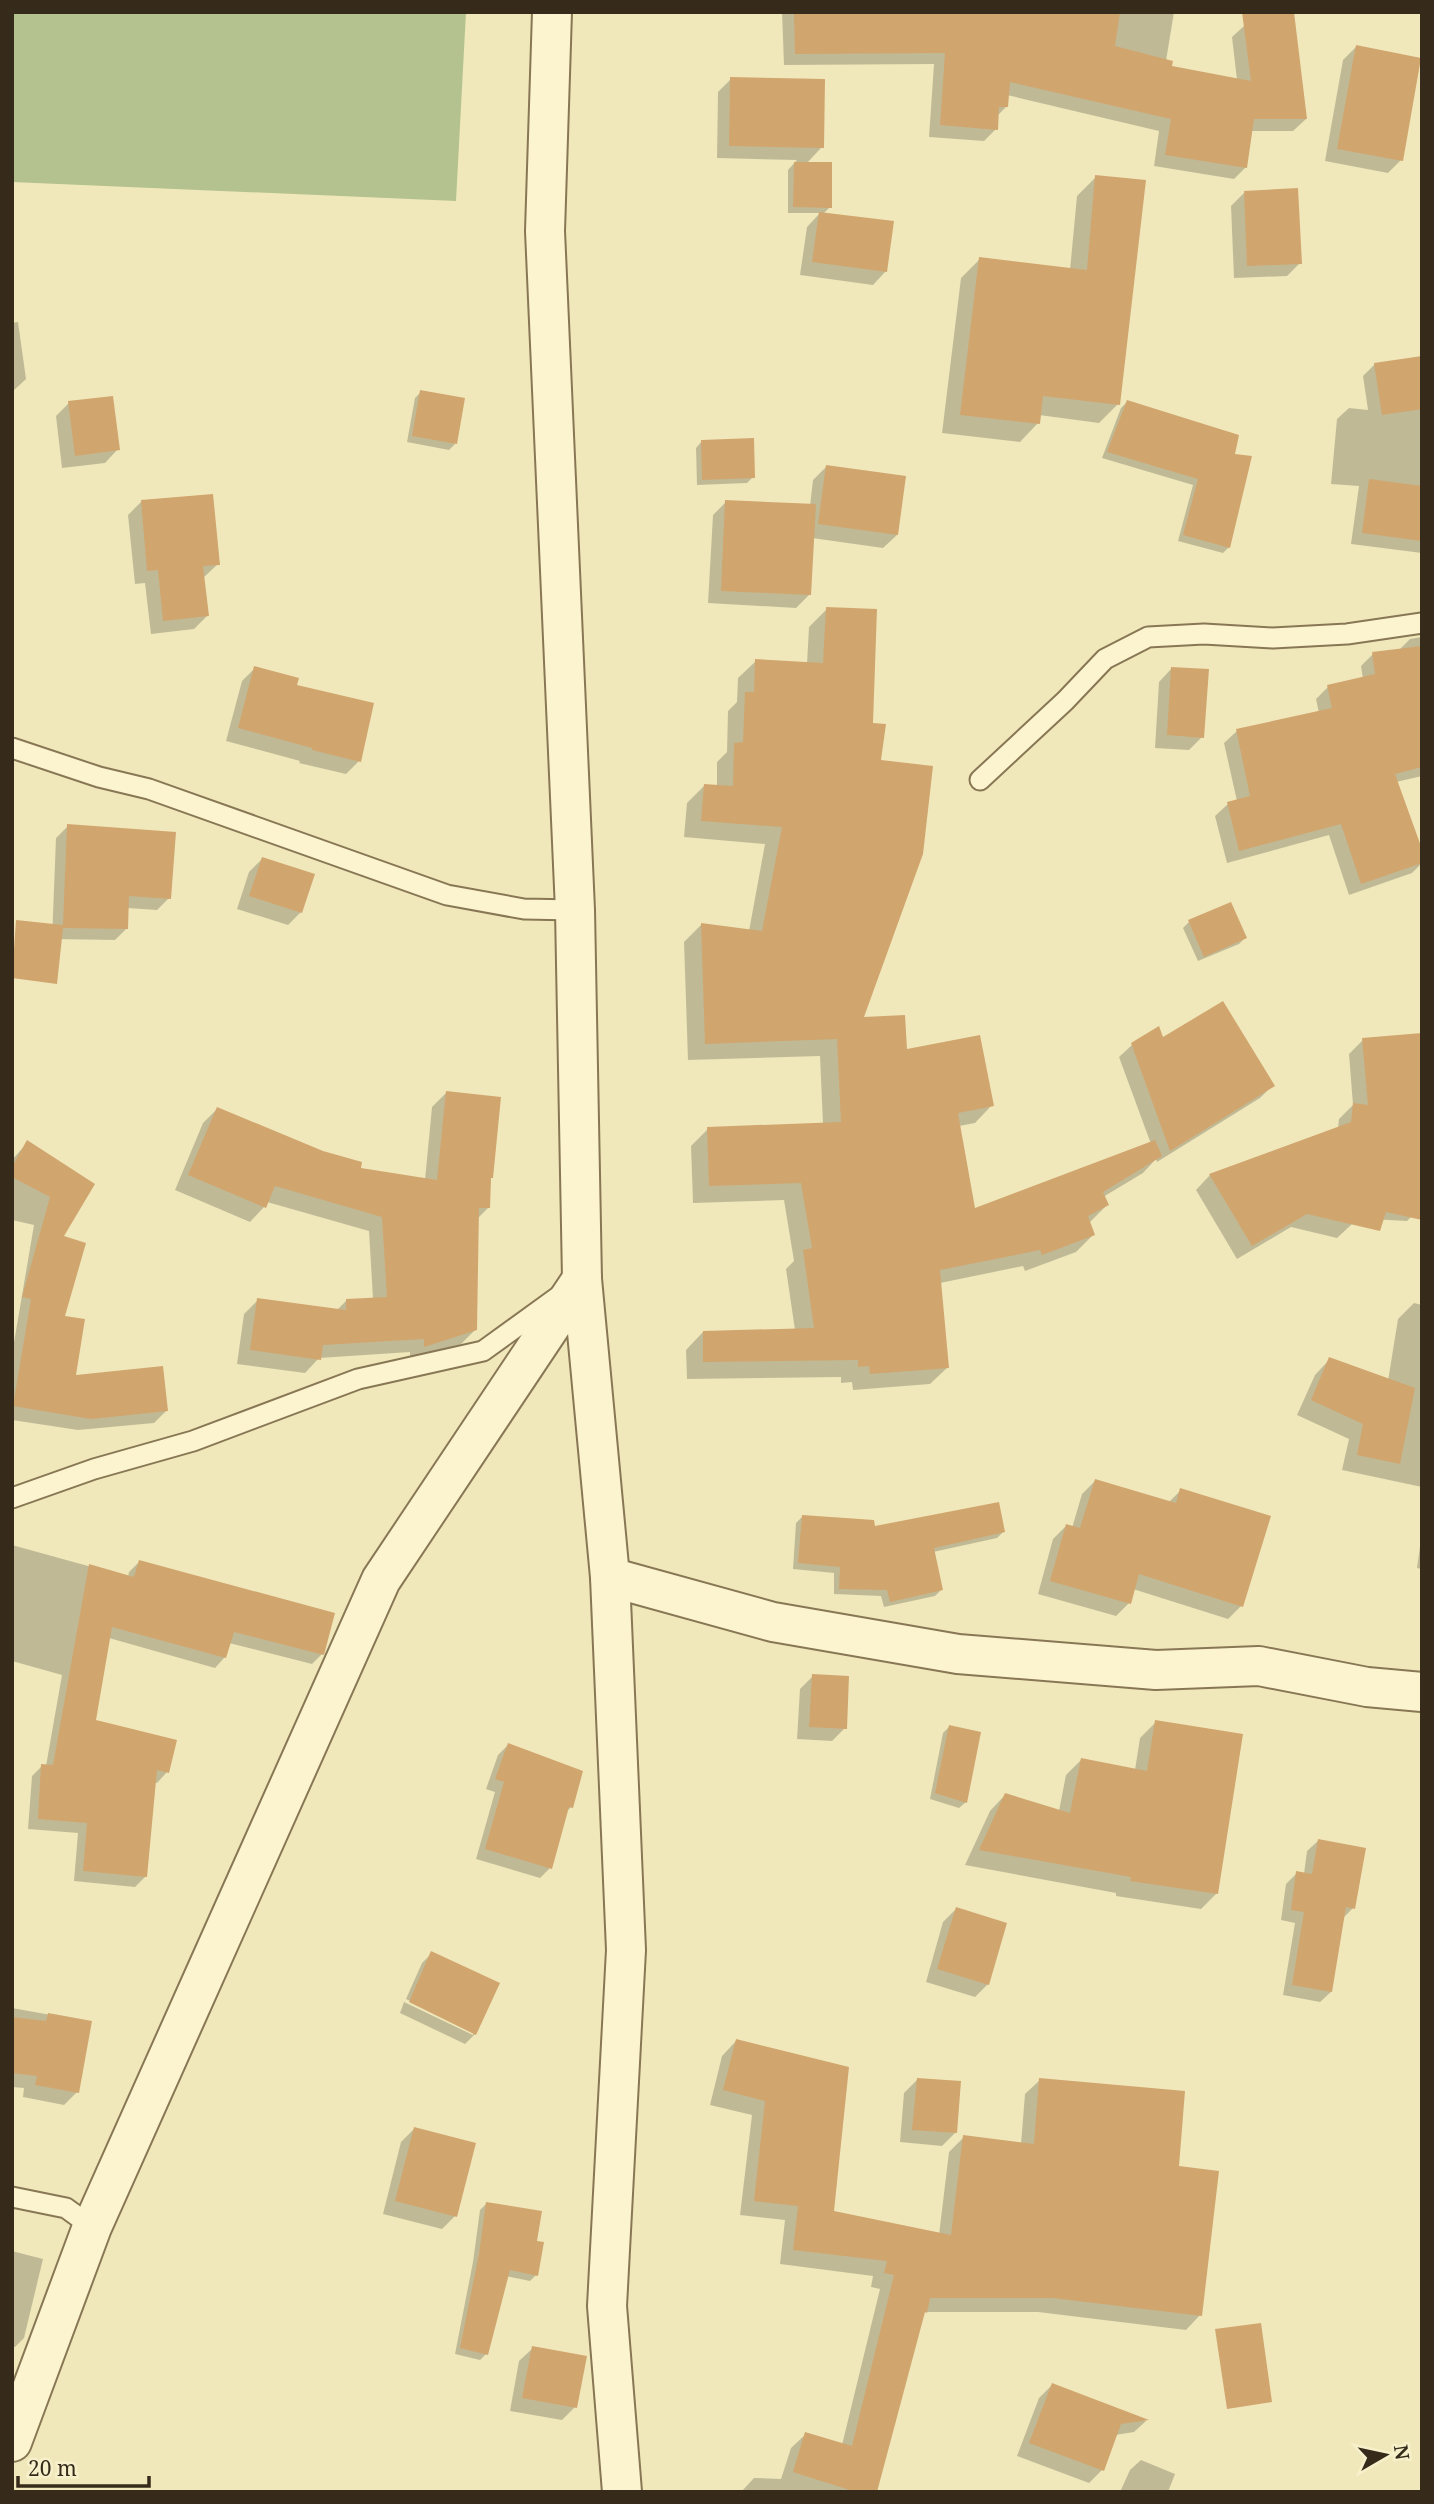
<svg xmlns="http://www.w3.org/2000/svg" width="1434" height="2504" viewBox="0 0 1434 2504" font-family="'Noto Serif',serif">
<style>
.cemetery{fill:#b4c28f}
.shadow{fill:#0003}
.building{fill:#d1a56e}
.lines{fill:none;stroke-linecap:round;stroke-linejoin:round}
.service-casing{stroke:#887754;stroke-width:23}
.minor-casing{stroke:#887754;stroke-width:42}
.service{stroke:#fbf4ce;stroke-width:19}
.minor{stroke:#fbf4ce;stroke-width:38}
</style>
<rect width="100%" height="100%" fill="#f0e8bb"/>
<path class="cemetery" d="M12 12H466L456 201 12 182Z"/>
<g class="shadow">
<path d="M782 12H1174L1166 61 1170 68 1237 80 1232 37 1244 26 1306 119 1293 131H1251L1246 167 1234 179 1154 166 1159 131 1007 95 1006 107 997 116 996 129 984 141 929 137 934 64 784 65Z"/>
<path d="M1356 47 1401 160 1388 173 1325 161 1343 60Z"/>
<path d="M731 79 822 147 806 164 830 207 823 214 886 271 873 285 800 275 807 227 820 213H788V170L797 160 717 158 718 92Z"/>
<path d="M1096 177 1118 404 1099 423 1039 415 1038 423 1020 442 942 433 961 278 980 259 1070 270 1077 196Z"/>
<path d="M1244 193 1300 263 1287 276 1234 278 1231 206Z"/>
<path d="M18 322 26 379 12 392V323Z"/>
<path d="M1422 358V553L1351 544 1359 486 1331 484 1337 419 1349 408 1368 410 1363 376 1375 364Z"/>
<path d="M421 392 455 444 449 450 407 442 415 398Z"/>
<path d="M1127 402 1233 455 1229 547 1223 553 1178 541 1193 485 1102 458 1121 408Z"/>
<path d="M69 403 118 449 105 463 62 468 56 416Z"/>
<path d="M702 441 753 477 747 483 697 485 696 448Z"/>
<path d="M826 467 897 535 883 548 812 538 809 595 796 608 708 603 713 515 726 502 810 506 813 480Z"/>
<path d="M141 502 218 564 203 578 207 616 194 629 151 634 145 583 135 584 128 515Z"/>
<path d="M827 609 872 724 879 761 861 1018 905 1052 992 1105 975 1123 959 1126 974 1210 1151 1144 1119 1057 1132 1045 1162 1039 1272 1086 1260 1098 1157 1162 1156 1159 1143 1173 1103 1197 1107 1205 1089 1223 1093 1235 1076 1252 1025 1271 1023 1266 940 1283 948 1367 930 1384 853 1390 852 1382 841 1383V1377L687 1379 686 1350 703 1332 795 1330 786 1269 794 1261 784 1200 693 1203 691 1146 708 1129 823 1125 820 1056 688 1060 684 942 701 925 749 931 765 844 684 837 687 803 704 786 717 787V762L727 752 728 711 737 702 738 678 756 661 807 664 809 627Z"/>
<path d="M1422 637V776L1396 782 1422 854V863L1412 873 1349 895 1329 835 1227 863 1215 816 1228 804 1237 801 1224 743 1237 731 1319 713 1316 699 1328 687 1363 679 1361 666 1373 654 1398 651 1410 639Z"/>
<path d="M255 668 295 686 359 761 346 774 299 763 300 761 226 741 242 681Z"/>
<path d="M1172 668 1202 737 1189 750 1155 748 1159 682Z"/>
<path d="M68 826 169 898 157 910 127 908V928L115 940 52 939 56 838Z"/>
<path d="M262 859 301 912 288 925 237 909 249 872Z"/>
<path d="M1189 922 1245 938 1239 944 1198 961 1183 928Z"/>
<path d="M1363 1040 1422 1206 1407 1221 1352 1218V1224L1337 1238 1291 1227 1237 1259 1196 1190 1210 1175 1338 1128 1339 1119 1353 1105 1349 1054Z"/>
<path d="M446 1093 492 1177 489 1180V1207L477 1219 476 1329 461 1344 410 1360V1352L319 1358 305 1373 237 1364 244 1314 258 1300 337 1310 346 1301 373 1299 369 1231 267 1202 264 1207 250 1222 175 1190 203 1123 217 1109 358 1169 425 1180 432 1107Z"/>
<path d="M27 1143 92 1185 61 1237 63 1317 74 1377 166 1411 154 1423 78 1430 12 1420V1354L34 1225 12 1220V1160Z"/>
<path d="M1414 1303 1422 1305V1487L1342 1470 1349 1439 1297 1415 1315 1375 1330 1359 1388 1381 1398 1319Z"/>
<path d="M1095 1481 1168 1503 1181 1490 1241 1606 1228 1619 1133 1589 1129 1603 1116 1616 1038 1594 1053 1539 1066 1526 1072 1528 1082 1494Z"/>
<path d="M802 1517 873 1528 1003 1532 997 1538 933 1552 941 1590 935 1596 884 1607 881 1596 834 1594V1573L793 1569 796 1523Z"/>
<path d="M1422 1532V1569L1417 1568Z"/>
<path d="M12 1545 128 1577 129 1572 139 1562 322 1654 312 1664 229 1643 225 1657 215 1668 109 1638 94 1722 167 1772 157 1783 154 1782 146 1876 135 1887 74 1881 78 1833 28 1829 32 1776 42 1766H46L62 1675 12 1661Z"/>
<path d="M813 1676 845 1728 832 1741 797 1739 800 1689Z"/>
<path d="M1156 1722 1216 1894 1201 1909 1116 1896V1893L965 1865 990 1811 1005 1795 1059 1811 1066 1775 1081 1760 1135 1770 1140 1738Z"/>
<path d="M949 1727 966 1802 959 1808 930 1799 943 1733Z"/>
<path d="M508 1745 571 1807 566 1812 550 1868 540 1878 476 1859 495 1792 486 1789 498 1755Z"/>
<path d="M1318 1841 1353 1908 1342 1919 1331 1992 1320 2002 1283 1995 1295 1923 1281 1920 1286 1884 1297 1873 1304 1874 1307 1851Z"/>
<path d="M956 1909 988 1984 975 1997 926 1982 943 1922Z"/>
<path d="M432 1953 475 2034 465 2044 400 2013 404 2002 473 2035V2031L406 1999 422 1963Z"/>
<path d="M12 2008 90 2022 77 2092 64 2105 23 2097 24 2088 12 2087Z"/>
<path d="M736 2041 832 2213 939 2235 949 2152 964 2137 1021 2144 1025 2094 1040 2080 1177 2167 1200 2315 1186 2330 1038 2312H925L922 2316 875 2492H796L790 2490V2492H741L754 2478 781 2479 791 2448 806 2434 842 2445 880 2289 871 2287 873 2276 780 2264 785 2220 740 2215 752 2115 710 2105 722 2056Z"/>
<path d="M917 2080 955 2133 942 2146 900 2142 904 2093Z"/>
<path d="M414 2129 455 2216 442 2229 383 2214 401 2142Z"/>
<path d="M486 2204 535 2242 536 2275 530 2281 506 2276 486 2354 480 2360 455 2354 473 2262 480 2210Z"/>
<path d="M12 2251 43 2259 24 2338 15 2347H12Z"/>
<path d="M533 2348 575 2407 562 2420 510 2411 519 2361Z"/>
<path d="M1052 2385 1146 2421 1134 2432 1115 2435 1102 2470 1089 2483 1017 2456 1039 2398Z"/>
<path d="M1141 2460 1175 2474 1168 2492H1120L1130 2470Z"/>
</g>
<g class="building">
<path d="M794 12H1120L1115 46 1173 61 1172 66 1251 81 1242 12H1294L1307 119H1254L1247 168 1165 155 1171 119 1010 82 1008 107H999L998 130 940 125 945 53 795 54Z"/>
<path d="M1356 45 1421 58 1403 161 1337 149Z"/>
<path d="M730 77 825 79 824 148 729 146Z"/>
<path d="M794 162H832V208L793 207Z"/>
<path d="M1095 175 1146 180 1120 405 1043 396 1040 424 960 415 979 257 1087 270Z"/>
<path d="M1298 188 1302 264 1247 266 1244 191Z"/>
<path d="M819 212 894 221 887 272 812 262Z"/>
<path d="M1422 356V409L1382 415 1374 363Z"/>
<path d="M420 390 465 398 457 444 412 436Z"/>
<path d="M113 396 120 450 75 456 68 401Z"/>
<path d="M1127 400 1239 435 1235 454 1252 456 1230 548 1183 535 1198 479 1107 452Z"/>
<path d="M754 438 755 478 702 480 701 440Z"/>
<path d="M826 465 906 476 898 535 818 524Z"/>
<path d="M1369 479 1422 486V541L1362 533Z"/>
<path d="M213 494 220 565 203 566 209 616 163 621 158 570 147 571 141 500Z"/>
<path d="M725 500 816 504 811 595 721 591Z"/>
<path d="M826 607 877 609 873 723 886 724 881 760 933 766 923 854 864 1017 905 1015 907 1049 980 1035 994 1106 958 1113 975 1208 1155 1140 1162 1156 1103 1192 1109 1205 1088 1216 1095 1235 1042 1255 1040 1250 940 1270 949 1368 870 1374 869 1366 858 1367V1360L703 1362V1331L814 1328 803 1250 812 1248 801 1183 709 1186 707 1127 841 1122 837 1039 705 1044 701 923 762 931 782 827 701 821 704 784 733 786 734 743 743 742 745 692H754L755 659 823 663Z"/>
<path d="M1422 646V767L1395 774 1422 849V863L1361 884 1341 824 1239 851 1227 802 1250 796 1236 729 1332 708 1327 685 1375 674 1372 652Z"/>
<path d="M254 666 299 678 297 685 374 703 361 762 312 750V748L238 728Z"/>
<path d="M1171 667 1209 669 1204 738 1167 735Z"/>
<path d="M67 824 176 832 171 899 129 896 128 929 63 928 57 984 12 978 16 920 63 925Z"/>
<path d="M262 857 315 874 302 913 249 896Z"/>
<path d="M1231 902 1247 938 1204 957 1188 920Z"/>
<path d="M1223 1001 1275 1086 1170 1151 1131 1043 1159 1026 1163 1037Z"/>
<path d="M1422 1033V1220L1386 1212 1380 1231 1307 1214 1252 1246 1209 1174 1351 1122 1353 1103 1368 1105 1362 1038Z"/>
<path d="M446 1091 501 1097 493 1178H491L490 1208H479L477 1330 424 1347V1339L323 1345 321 1360 250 1350 257 1298 346 1310V1299L387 1297 382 1217 275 1186 266 1208 188 1175 217 1107 323 1151 362 1162 361 1168 437 1180Z"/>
<path d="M27 1140 95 1184 64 1236 86 1243 65 1316 85 1319 76 1375 163 1366 168 1411 91 1419 13 1406 31 1299 22 1297 50 1197 12 1177V1167Z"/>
<path d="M1329 1357 1415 1388 1400 1464 1357 1455 1363 1424 1311 1400Z"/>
<path d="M1095 1479 1176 1503 1180 1488 1271 1516 1243 1607 1139 1574 1131 1604 1050 1581 1066 1524 1080 1528Z"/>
<path d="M999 1502 1005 1532 934 1548 943 1590 890 1602 887 1590 839 1589 840 1567 798 1563 802 1515 874 1520 875 1526Z"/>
<path d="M139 1560 335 1613 324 1655 234 1632 226 1658 112 1627 96 1720 177 1740 169 1773 157 1770 147 1877 83 1871 87 1823 38 1819 41 1764 53 1765 89 1564 134 1577Z"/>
<path d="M812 1674 849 1676 847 1729 809 1727Z"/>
<path d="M1155 1720 1243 1734 1218 1894 1130 1881 1131 1877 979 1850 1005 1793 1070 1813 1081 1758 1147 1771Z"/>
<path d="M949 1725 981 1732 967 1803 935 1793Z"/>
<path d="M508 1743 583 1771 573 1808 569 1807 552 1869 485 1849 504 1782 495 1779Z"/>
<path d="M1318 1839 1366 1848 1355 1909 1346 1907 1332 1992 1292 1985 1304 1912 1291 1910 1296 1871 1312 1874Z"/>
<path d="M956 1907 1007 1923 989 1985 937 1969Z"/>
<path d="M431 1951 500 1983 476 2035 409 2002Z"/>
<path d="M48 2013 92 2021 79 2093 35 2085 37 2076 12 2073V2017L46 2021Z"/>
<path d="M736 2039 849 2067 834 2211 951 2235 963 2135 1034 2144 1039 2078 1185 2091 1179 2166 1219 2171 1202 2316 1053 2298H930L927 2313 925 2312 877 2492H856L793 2472 805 2432 852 2446 894 2275 884 2273 887 2261 793 2250 798 2206 754 2201 765 2101 723 2090Z"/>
<path d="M917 2078 961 2081 957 2133 912 2130Z"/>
<path d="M414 2127 476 2143 457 2217 395 2201Z"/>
<path d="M486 2202 542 2211 537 2241 544 2242 538 2276 510 2270 488 2355 460 2348 479 2254Z"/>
<path d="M1261 2323 1272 2402 1227 2409 1215 2329Z"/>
<path d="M532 2346 587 2356 577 2408 522 2398Z"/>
<path d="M1052 2383 1149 2420 1121 2424 1104 2471 1029 2443Z"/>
</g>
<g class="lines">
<g class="service-casing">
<g id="service">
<path d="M12 748 99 777 149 789 447 895 524 909 575 910"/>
<path d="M980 780 1065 701 1105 659 1148 637 1204 634 1273 638 1347 634 1422 623"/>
<path d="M12 1498 94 1469 193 1441 358 1379 483 1351 559 1296"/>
<path d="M12 2197 66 2208 92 2227"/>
</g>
</g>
<g class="minor-casing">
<g id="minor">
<path d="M552 12 545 231 575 910 582 1279 610 1577 626 1950 607 2306 622 2492"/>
<path d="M610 1577 773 1622 958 1654 1156 1670 1259 1666 1367 1687 1422 1692"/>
<path d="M12 2442 92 2227 381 1580 582 1279"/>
</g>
</g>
<use href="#service" class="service"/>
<use href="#minor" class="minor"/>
</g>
<rect width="1434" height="2504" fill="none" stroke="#362b1a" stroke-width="28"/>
<g transform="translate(1385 2455) rotate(81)" stroke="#f7f1cb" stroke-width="5" paint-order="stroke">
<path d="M0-5L12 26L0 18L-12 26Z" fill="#362b1a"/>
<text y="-10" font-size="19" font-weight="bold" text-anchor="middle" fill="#362b1a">N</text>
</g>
<path d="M18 2476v10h131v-10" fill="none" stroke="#362b1a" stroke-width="3.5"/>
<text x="28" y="2476" font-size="21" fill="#362b1a" stroke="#f7f1cb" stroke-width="5" paint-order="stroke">20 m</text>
</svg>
